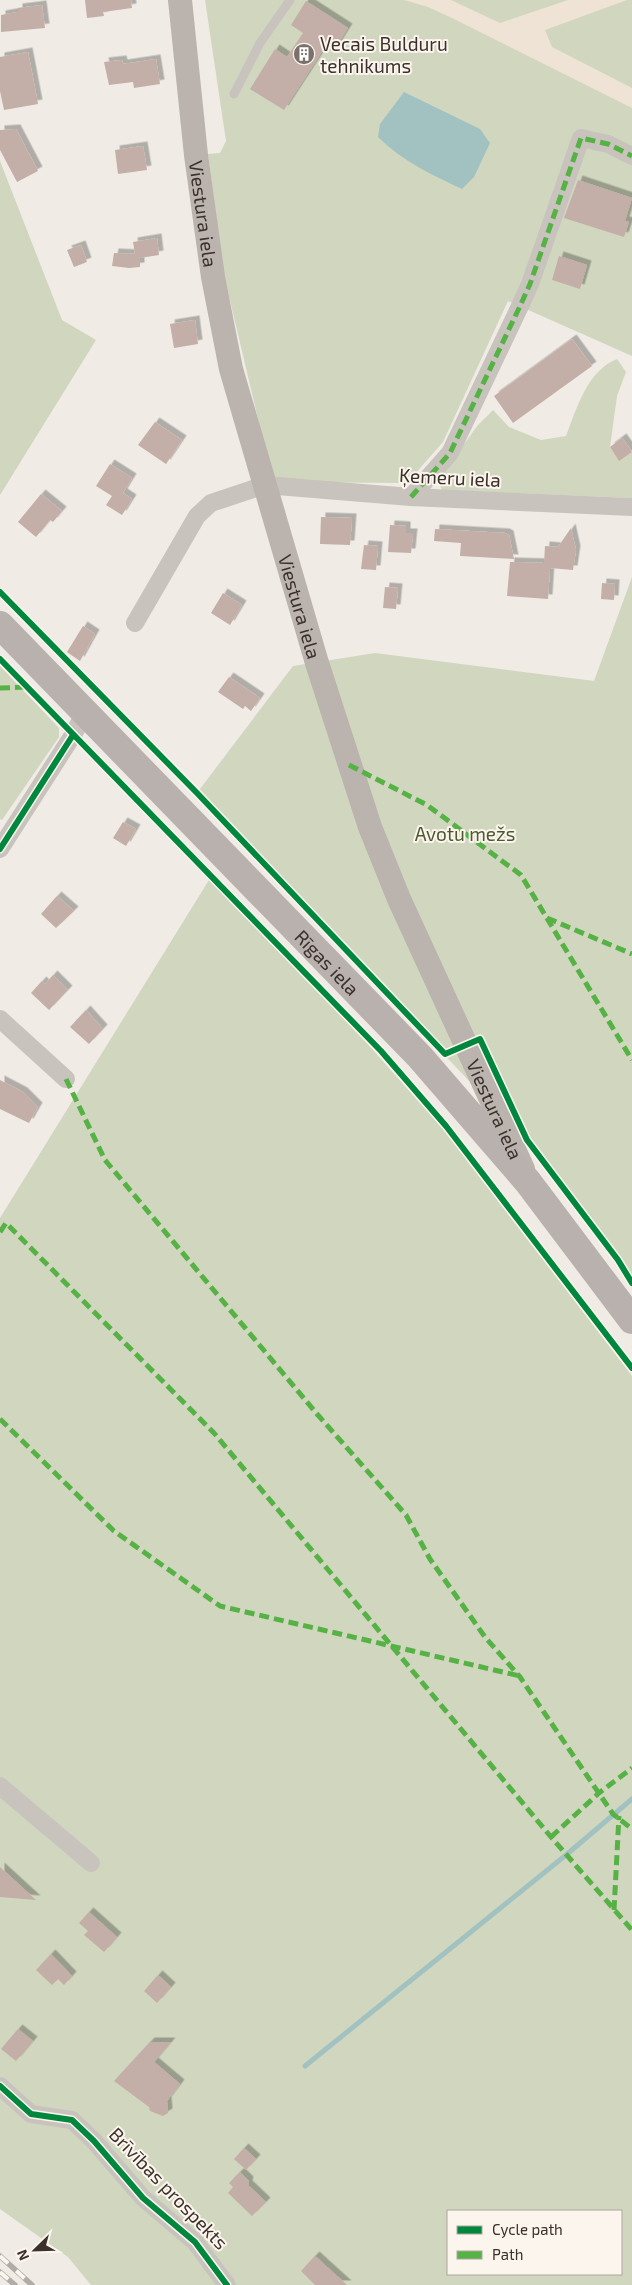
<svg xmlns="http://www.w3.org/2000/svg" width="632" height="2285" viewBox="0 0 632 2285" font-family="'Exo 2',sans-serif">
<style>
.green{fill:#d1d6bf;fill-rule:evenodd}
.plaza{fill:#eee3d5}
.water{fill:#a1c2c1}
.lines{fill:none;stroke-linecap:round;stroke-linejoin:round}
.stream{stroke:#a1c2c1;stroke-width:5}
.building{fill:#c3afa7;filter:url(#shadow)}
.lane{stroke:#c9c3be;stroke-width:9}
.street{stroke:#c9c3be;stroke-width:18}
.secondary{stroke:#bab3ae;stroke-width:24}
.primary{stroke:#b8b1ad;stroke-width:28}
.rail-casing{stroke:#b1aca8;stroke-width:5.5}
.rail{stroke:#fbf5ee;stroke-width:4;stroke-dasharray:11;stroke-linecap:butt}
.quiet{stroke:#57b246;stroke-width:5;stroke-dasharray:10 5;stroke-linecap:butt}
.cycleway-casing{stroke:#fbf5ee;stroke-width:9}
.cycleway{stroke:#00873e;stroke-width:6}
.labels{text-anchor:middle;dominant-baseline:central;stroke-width:4;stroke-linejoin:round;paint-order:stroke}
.poi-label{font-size:19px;fill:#3b302b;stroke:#fbf5ee;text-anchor:start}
.street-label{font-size:19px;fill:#3b302b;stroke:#fbf5ee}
.park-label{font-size:19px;fill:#4a5a2e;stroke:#fbf5ee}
</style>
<defs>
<filter id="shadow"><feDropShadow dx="4.5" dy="-4.5" stdDeviation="0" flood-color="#0004"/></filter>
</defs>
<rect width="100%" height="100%" fill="#f0ebe5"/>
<g class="green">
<path d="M205 0H632V356L508 301 443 442 407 483 273 482 224 275 208 154 220 153 226 141Z"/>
<path d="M0 161 62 320 96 340 0 495Z"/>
<path d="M617 359 626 372 617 396 610 447 619 460 632 452V498L442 490 438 480 478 425 493 410 509 427 541 440 566 436C577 408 587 371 617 359Z"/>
<path d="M632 577V1283L521 1136 197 793 293 666 375 653 594 681Z"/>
<path d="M0 666 59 728V737L2 820 0 819Z"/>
<path d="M209 880 365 1041 443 1129 632 1376V2285H91L68 2257 0 2209V1218ZM448 2211H621V2274H448Z"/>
</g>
<path class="plaza" d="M404 0H451L500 23 568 0H627L545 30 552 47 632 88V108L452 18 428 7Z"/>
<path class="water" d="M404 92 480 129 490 143 474 177 462 189C432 175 402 161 378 137L380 124Z"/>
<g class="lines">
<path class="stream" d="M305 2066 566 1855 632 1799"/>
</g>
<g class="building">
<path d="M85 0H131L132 8 103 12 104 16 87 18Z"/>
<path d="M306 1 348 28 333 52 325 47 284 110 250 89 275 49 287 57 303 33 291 25Z"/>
<path d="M42 5 45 28 1 32V15L18 12V8Z"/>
<path d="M28 52 38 104 4 110 0 91V57Z"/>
<path d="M156 59 160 84 134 88 133 82 109 85 104 62 122 60 123 64Z"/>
<path d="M16 129 38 171 17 182 0 150V130Z"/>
<path d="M143 146 147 170 118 174 115 150Z"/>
<path d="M578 180 632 198 625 221 629 222 624 237 564 218Z"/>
<path d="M157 238 159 255 140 258V267L129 268 112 266 114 253 135 254 133 242Z"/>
<path d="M81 245 87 262 74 267 67 250Z"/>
<path d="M559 256 587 265 580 289 552 280Z"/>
<path d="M195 320 198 344 174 348 170 324Z"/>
<path d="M572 339 592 366 513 423 494 396Z"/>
<path d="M155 422 182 440 166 464 138 445Z"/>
<path d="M622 438 632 452 619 461 610 447Z"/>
<path d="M110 464 132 478 123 493 132 499 122 515 106 505 112 496 96 486Z"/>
<path d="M41 494 62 511 53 522 50 520 36 537 18 522Z"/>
<path d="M321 517 352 518 350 545 320 544Z"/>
<path d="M390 525 406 526V533H413L411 553 388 552Z"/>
<path d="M571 528 576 550 573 570 550 568 548 599 507 596 510 562 544 563 545 546 558 547Z"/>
<path d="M435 529 505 533 509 535 514 559 460 556 461 543 434 541Z"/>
<path d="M364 545 378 546 376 570 361 569Z"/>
<path d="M602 583 615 584 614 600 601 599Z"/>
<path d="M385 587 398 588 396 609 383 608Z"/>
<path d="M223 593 242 605 230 625 211 613Z"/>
<path d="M83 626 95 634 80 661 67 652Z"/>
<path d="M229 677 260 698 251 711 245 706 243 709 218 692Z"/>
<path d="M123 822 136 829 126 846 113 838Z"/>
<path d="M57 896 74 911 56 928 41 914Z"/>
<path d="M53 975 68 990 49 1010 31 993 42 981 45 984Z"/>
<path d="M86 1010 103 1029 89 1044 70 1027Z"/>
<path d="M0 1080 23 1092 38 1107 29 1123 0 1109Z"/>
<path d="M0 1867 36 1900 0 1897Z"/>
<path d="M89 1912 117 1937 104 1952 84 1935 88 1931 79 1923Z"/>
<path d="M51 1954 72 1976 64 1985 58 1979 52 1985 36 1970Z"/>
<path d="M158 1975 171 1987 157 2003 144 1991Z"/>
<path d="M18 2029 33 2041 16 2061 1 2049Z"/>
<path d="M150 2042H171L154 2062 180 2084 167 2101 168 2113 163 2116 150 2111 149 2107 114 2081Z"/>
<path d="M244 2148 256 2159 246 2170 234 2159Z"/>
<path d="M240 2172 249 2181 248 2185 266 2202 252 2216 228 2193 233 2187 229 2183Z"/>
<path d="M315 2256 347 2285H315L301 2271Z"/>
</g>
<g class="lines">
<path class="lane" d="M234 94 260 43 290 0"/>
<g class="street">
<path d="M411 497 450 453 521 304 530 284 581 138 608 144 632 156"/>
<path d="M135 623 197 516 211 503 265 485 411 497 632 507"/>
<path d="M0 849 73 735 85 712"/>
<path d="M0 1019 66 1079"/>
<path d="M0 1786 91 1863"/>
<path d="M0 2086 31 2114 72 2120 94 2141 143 2198 195 2242 227 2285"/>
</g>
<path class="secondary" id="s1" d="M180 0 196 155 213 277 231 369 317 663 370 827 399 899 523 1169"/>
<path class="primary" id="s2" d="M0 625 420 1057 528 1182 632 1320"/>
<g class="rail-casing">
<g id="rail">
<path d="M0 2256 32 2285"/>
<path d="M0 2272 15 2285"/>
</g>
</g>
<use href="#rail" class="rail"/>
<g class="quiet">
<path d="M411 497 450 453 521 304 530 284 581 138 608 144 632 156"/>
<path d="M0 688 27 687"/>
<path d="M349 765 427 805 521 875 632 1060"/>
<path d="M547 918 632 954"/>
<path d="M66 1079 105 1160 317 1414 406 1515 430 1559 485 1637 520 1677 613 1814 632 1829"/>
<path d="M0 1232 6 1223 214 1433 551 1837 632 1930"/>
<path d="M0 1419 114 1531 220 1606 520 1676"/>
<path d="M551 1837 599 1793 632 1768"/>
<path d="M614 1910 619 1816"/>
</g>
<g class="cycleway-casing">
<g id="cycleway">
<path d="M0 592 197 793 445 1054 480 1039 527 1140 618 1260 632 1283"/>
<path d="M0 659 381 1051 446 1126 632 1368"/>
<path d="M0 849 73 735"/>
<path d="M0 2086 31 2114 72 2120 94 2141 143 2198 195 2242 227 2285"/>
</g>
</g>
<use href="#cycleway" class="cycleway"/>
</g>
<defs>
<g id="building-disc" transform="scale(1.125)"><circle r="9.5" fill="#7a716c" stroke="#fbf5ee"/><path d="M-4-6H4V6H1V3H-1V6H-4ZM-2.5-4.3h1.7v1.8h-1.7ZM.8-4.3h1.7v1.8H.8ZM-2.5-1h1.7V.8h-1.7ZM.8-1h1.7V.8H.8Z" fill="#fff"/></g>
</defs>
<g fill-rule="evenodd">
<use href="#building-disc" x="304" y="54"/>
</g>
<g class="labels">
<g class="poi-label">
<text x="320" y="43">Vecais Bulduru<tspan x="320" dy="22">tehnikums</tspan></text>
</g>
<g class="street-label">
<text stroke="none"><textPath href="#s1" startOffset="215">Viestura iela</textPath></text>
<text transform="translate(450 477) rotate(3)">Ķemeru iela</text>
<text stroke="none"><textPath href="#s1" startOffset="620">Viestura iela</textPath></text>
<text stroke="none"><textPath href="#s2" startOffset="470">Rīgas iela</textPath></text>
<text stroke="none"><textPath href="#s1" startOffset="1160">Viestura iela</textPath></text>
<text transform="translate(169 2188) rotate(46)">Brīvības prospekts</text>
</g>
<g class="park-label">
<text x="465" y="833">Avotu mežs</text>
</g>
</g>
<rect x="447" y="2210" width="175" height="65" fill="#fbf5ee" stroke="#aea6a0"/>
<rect x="457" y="2226" width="25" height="8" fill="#00873e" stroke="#aea6a0"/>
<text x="492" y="2235" font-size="15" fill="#3b302b">Cycle path</text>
<rect x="457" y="2251" width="25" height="8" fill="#57b246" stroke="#aea6a0"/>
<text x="492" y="2260" font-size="15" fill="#3b302b">Path</text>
<g transform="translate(35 2250) rotate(247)" stroke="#fbf5ee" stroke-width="4" paint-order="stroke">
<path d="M0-4L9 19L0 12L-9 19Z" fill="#3b302b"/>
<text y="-8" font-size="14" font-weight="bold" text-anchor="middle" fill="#3b302b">N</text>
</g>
</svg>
